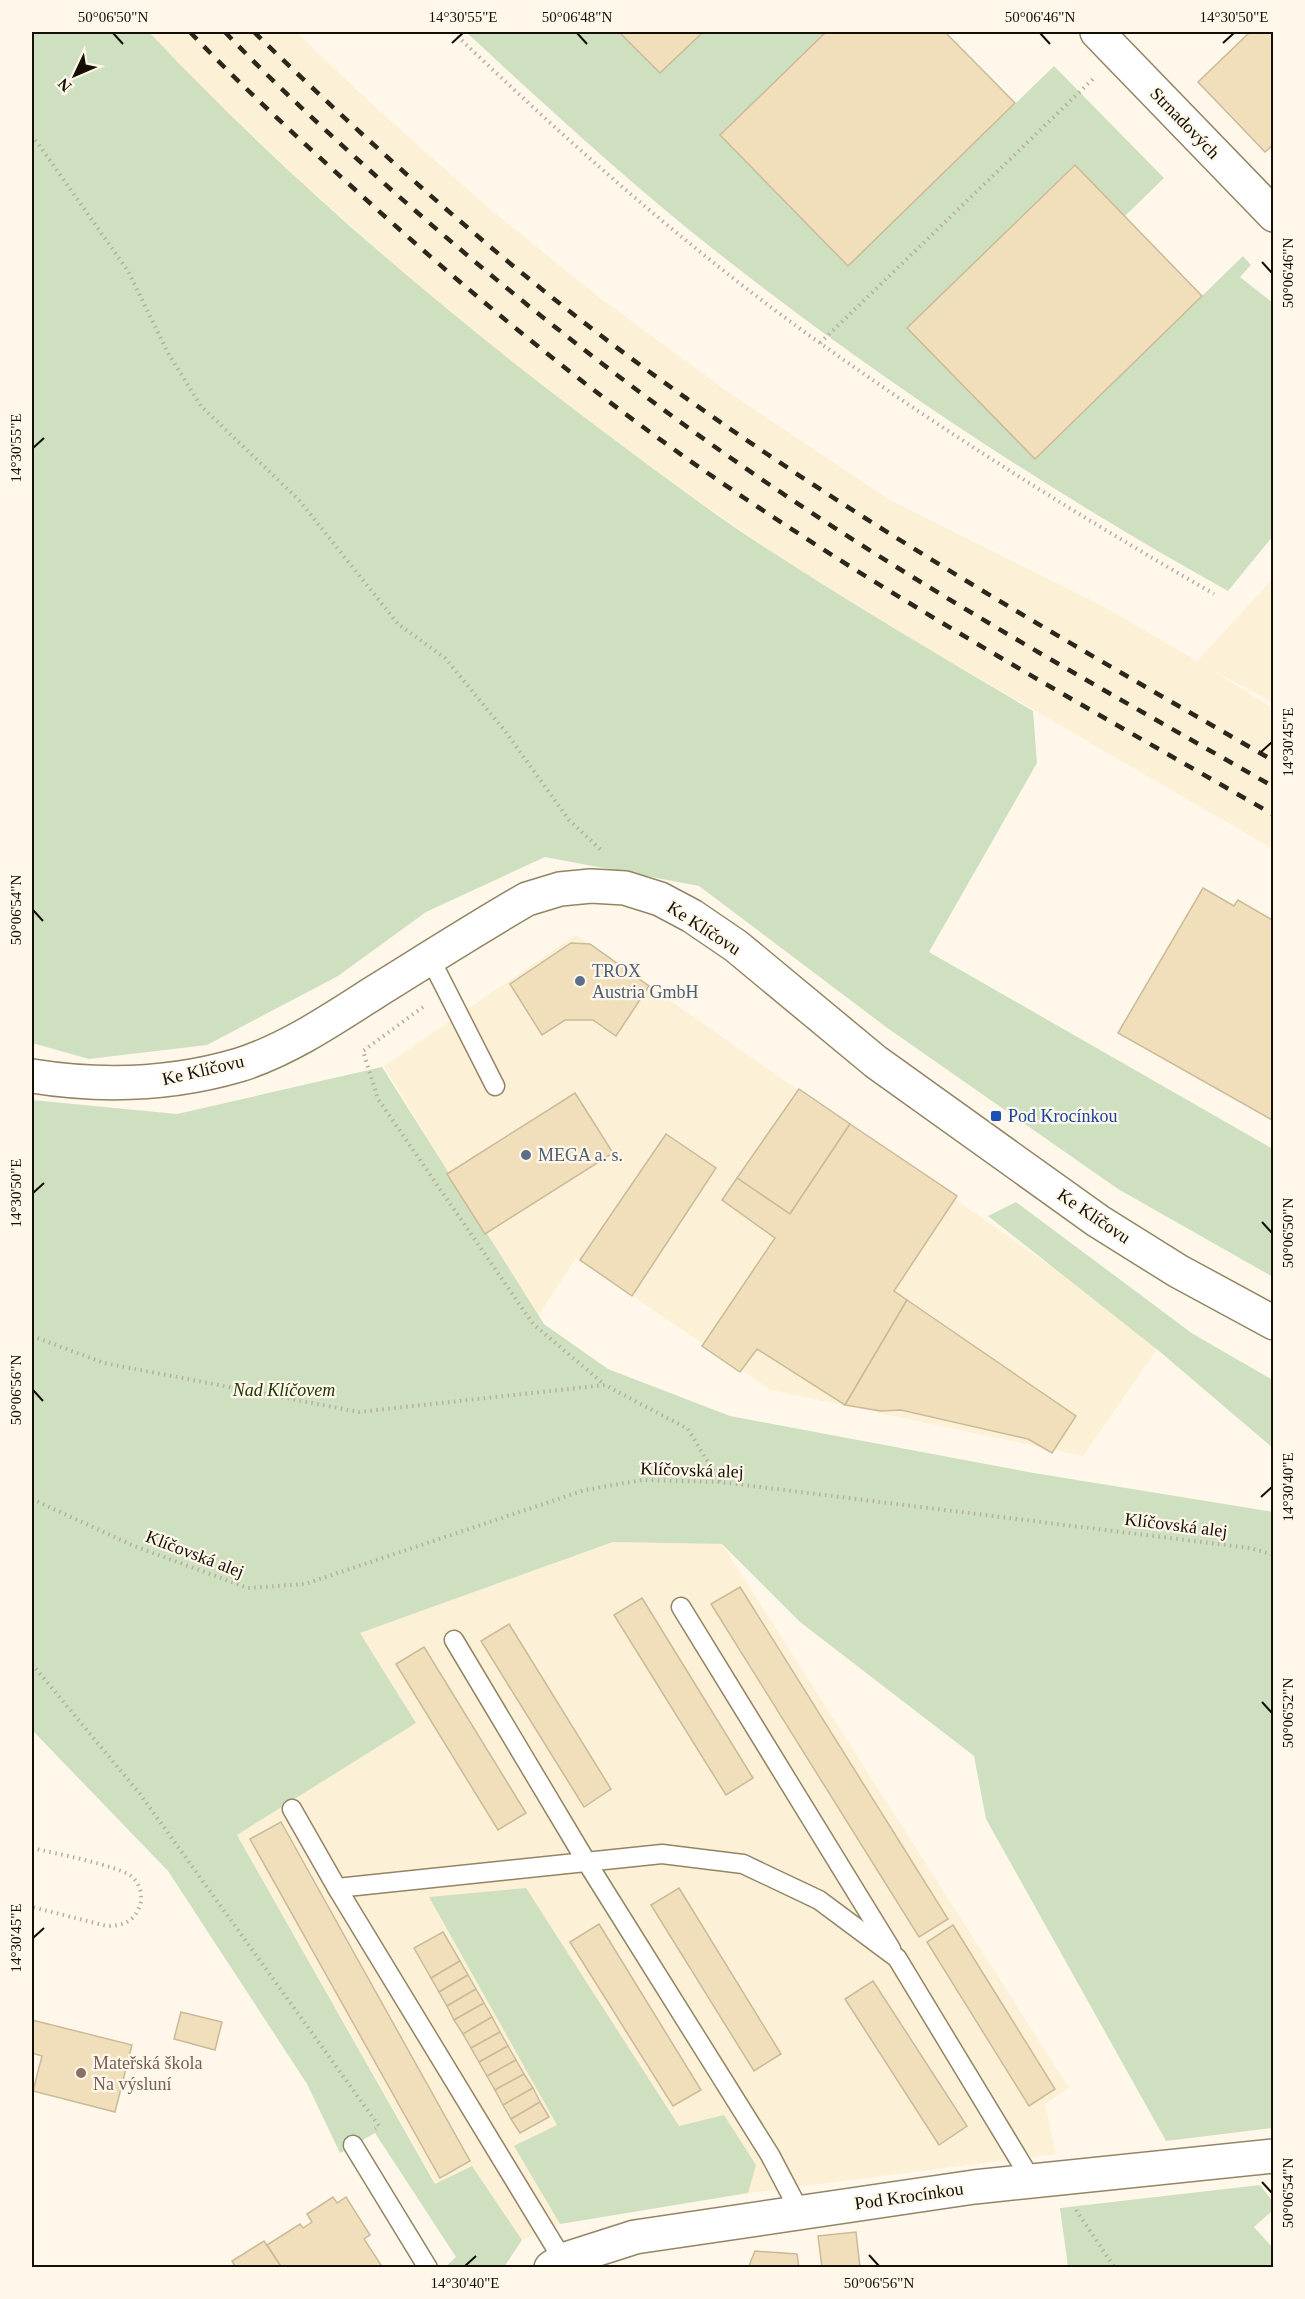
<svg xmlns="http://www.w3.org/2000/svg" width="1305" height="2299" viewBox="0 0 1305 2299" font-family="Georgia,serif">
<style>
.built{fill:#fcf0d6}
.green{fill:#cee0c0}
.building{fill:#f1dfbb;stroke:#caba98;stroke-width:1.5}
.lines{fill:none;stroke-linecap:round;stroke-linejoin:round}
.service-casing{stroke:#938464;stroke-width:21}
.minor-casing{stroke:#938464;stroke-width:36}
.tertiary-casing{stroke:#938464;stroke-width:36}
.path{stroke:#b5afa2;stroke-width:4;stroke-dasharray:1.5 4.5;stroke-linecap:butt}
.service{stroke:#fff;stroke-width:18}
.minor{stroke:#fff;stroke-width:33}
.tertiary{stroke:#fff;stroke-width:33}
.rail{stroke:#2c271b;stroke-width:4.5;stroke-dasharray:10 10;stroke-linecap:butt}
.ticks{fill:none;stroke:#140f04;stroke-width:2}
.service-dot{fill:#5c6f8a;stroke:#fff8ea;stroke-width:2}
.transit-dot{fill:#1a4fb4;stroke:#fff8ea;stroke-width:2}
.education-dot{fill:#8d6e63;stroke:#fff8ea;stroke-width:2}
.labels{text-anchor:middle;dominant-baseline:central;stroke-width:4.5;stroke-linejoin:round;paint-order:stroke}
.street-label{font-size:18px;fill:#140f04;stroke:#fff8ea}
.service-label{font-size:18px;fill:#4e5e75;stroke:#fff8ea;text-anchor:start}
.transit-label{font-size:18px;fill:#164399;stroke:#fff8ea;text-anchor:start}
.park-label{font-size:18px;font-style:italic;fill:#1c3300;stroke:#fff8ea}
.education-label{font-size:18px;fill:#785e54;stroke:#fff8ea;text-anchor:start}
.neatline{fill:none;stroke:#140f04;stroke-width:2}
.ticks-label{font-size:15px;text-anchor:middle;fill:#140f04}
</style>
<rect width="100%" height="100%" fill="#fff8ea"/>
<g class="built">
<path d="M149 32H296L376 108 491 210 600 298 724 389 890 500 1101 605 1197 661 1273 579V702L1210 669 1273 708V849L913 640 781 558 667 479 536 381 423 290 305 185 202 87Z"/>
<path d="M576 935 1161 1343 1083 1456 771 1390 576 1258 538 1316 485 1234 384 1066Z"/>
<path d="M613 1542 722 1544 1069 2088 1045 2104 1056 2154 748 2193 560 2224 522 2240 472 2166 436 2184 237 1835 416 1723 360 1633Z"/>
</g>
<g class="green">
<path d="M32 32H149C288 179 442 311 604 432 663 476 721 520 783 559 865 612 949 661 1033 711L1037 763 929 952 1273 1149V1277L1118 1189 886 1027 699 886 545 857 426 912 338 976 207 1045 89 1059 32 1043Z"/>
<path d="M466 32H619L660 73 703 32H826L720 135 848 266 1054 66 1164 178 1125 216 1074 165 908 328 1035 459 1243 256 1251 265 1240 277 1273 303V536L1228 591C1047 490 875 377 713 249 627 181 546 106 466 32Z"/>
<path d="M382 1067 544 1324 608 1369 730 1416 1034 1473 1273 1512V2128L1166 2141 986 1819 974 1756 800 1622 722 1544 613 1542 360 1633 416 1723 237 1835 435 2184 472 2166 522 2240 504 2267H445L456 2257 375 2133 340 2153 307 2084 168 1871 32 1730V1100L177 1114Z"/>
<path d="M1016 1202 1193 1334 1273 1380V1448L1159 1351 988 1216Z"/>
<path d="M526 1888 679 2126 724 2115 756 2165 748 2193 560 2224 514 2146 557 2125 429 1897Z"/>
<path d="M1260 2185 1273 2202V2210L1254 2227 1273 2248 1272 2267H1068L1060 2208Z"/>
</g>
<g class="building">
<path d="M619 32H703L660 73Z"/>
<path d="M826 32H945L1015 103 848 266 720 135Z"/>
<path d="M1250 32H1274V144L1265 152 1198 82Z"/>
<path d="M1075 165 1202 296 1035 459 907 328Z"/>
<path d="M1203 888 1234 906 1238 900 1274 921V1121L1118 1033Z"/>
<path d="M571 943 590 944 649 986 616 1036 593 1020H565L542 1035 510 984Z"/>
<path d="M799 1089 850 1124 790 1214 737 1178Z"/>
<path d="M575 1093 613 1153 485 1234 447 1174Z"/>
<path d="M850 1124 957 1196 894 1291 907 1300 845 1405 757 1349 740 1372 702 1346 775 1238 722 1200 737 1178 790 1214Z"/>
<path d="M666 1134 716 1168 632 1296 580 1260Z"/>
<path d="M907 1300 1076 1416 1052 1453 1028 1439 901 1410 881 1411 845 1405Z"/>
<path d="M740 1587 948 1919 919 1937 711 1604Z"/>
<path d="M642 1598 753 1778 726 1795 614 1615Z"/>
<path d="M509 1624 611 1789 584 1807 481 1641Z"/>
<path d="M424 1647 526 1813 498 1830 396 1664Z"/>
<path d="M281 1822 470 2161 440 2178 250 1839Z"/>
<path d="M679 1888 781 2054 754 2071 651 1905Z"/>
<path d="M599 1924 701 2090 673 2106 570 1942Z"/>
<path d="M953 1925 1055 2089 1029 2106 927 1942Z"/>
<path d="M443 1932 460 1961 431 1978 414 1948Z"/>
<path d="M460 1961 468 1975 439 1992 431 1978Z"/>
<path d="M468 1975 476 1989 447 2006 439 1992Z"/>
<path d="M873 1981 967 2126 939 2145 845 1999Z"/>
<path d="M476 1989 484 2003 454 2020 447 2006Z"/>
<path d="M484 2003 492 2017 463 2034 454 2020Z"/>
<path d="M181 2012 222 2022 215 2050 174 2039Z"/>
<path d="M492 2017 500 2032 471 2048 463 2034Z"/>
<path d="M32 2020 132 2045 115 2112 33 2091 42 2056 32 2053Z"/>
<path d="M500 2032 508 2046 479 2062 471 2048Z"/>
<path d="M508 2046 516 2060 487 2076 479 2062Z"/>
<path d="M516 2060 524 2074 495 2090 487 2076Z"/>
<path d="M524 2074 533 2088 503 2105 495 2090Z"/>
<path d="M533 2088 540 2102 511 2119 503 2105Z"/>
<path d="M540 2102 549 2117 520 2133 511 2119Z"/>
<path d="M333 2197 337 2203 346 2197 370 2235 364 2239 383 2268H282L267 2245 300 2224 303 2228 312 2222 307 2214Z"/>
<path d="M856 2232 860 2268H822L818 2236Z"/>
<path d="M264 2241 282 2268H236L232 2261Z"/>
<path d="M755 2251 797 2254 799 2268H748Z"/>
</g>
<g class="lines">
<g class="service-casing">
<g id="service">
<path d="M430 958 495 1086"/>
<path d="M681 1607 891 1949"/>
<path d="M454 1640 586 1861 770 2155 800 2212"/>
<path d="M292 1809 337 1888 563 2260"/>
<path d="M337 1888 662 1854 743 1864 819 1900 897 1958 1032 2181"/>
<path d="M353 2145 428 2268"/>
</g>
</g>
<g class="minor-casing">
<g id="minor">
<path d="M1097 32 1274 215"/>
<path d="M551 2268 563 2260 635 2237 974 2187 1274 2156"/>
</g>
</g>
<g class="tertiary-casing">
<path id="tertiary" d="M32 1076C101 1087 171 1085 239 1065 287 1050 333 1019 375 992 425 961 475 929 527 899L560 889 591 886 625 888 660 899 692 916 736 946 876 1062 1098 1221 1178 1271 1274 1323"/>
</g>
<g class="path">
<path d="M453 32C569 143 689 250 820 343 947 434 1079 516 1214 594"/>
<path d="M32 135 128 271 168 353 201 406 299 500 398 624 445 658 505 731 569 820 602 851"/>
<path d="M820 343 1095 77"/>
<path d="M423 1007 363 1051 378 1099 533 1324 605 1385"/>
<path d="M32 1336 104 1363 359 1412 605 1385 688 1429 720 1482"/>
<path d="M32 1499 134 1546 248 1588 305 1584 585 1490 642 1480 720 1482 1250 1548 1274 1555"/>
<path d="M32 1664 140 1794 379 2126 375 2129"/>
<path d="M32 1848C53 1853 116 1865 131 1876 141 1884 144 1898 138 1910 132 1923 120 1926 107 1926L32 1907"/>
<path d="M1076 2210 1115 2268"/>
</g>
<use href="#service" class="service"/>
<use href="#minor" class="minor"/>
<use href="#tertiary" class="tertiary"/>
<g class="rail">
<path d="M190 32C247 92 309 148 371 204 492 313 621 417 758 507 925 618 1100 715 1274 815"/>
<path d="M225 32C278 88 337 141 395 193 514 298 639 396 770 485 932 595 1104 690 1274 787"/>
<path d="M254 32C385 159 523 282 672 388 864 526 1069 643 1274 761"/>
</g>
</g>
<path class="ticks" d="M113 33 123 44M577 33 587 44M1040 33 1050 44M452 43 463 33M1223 43 1234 33M1262 262 1272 273M33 448 44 438M1261 752 1272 742M33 910 43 921M33 1193 44 1183M1262 1222 1272 1233M33 1390 43 1401M1261 1497 1272 1487M1262 1702 1272 1713M33 1938 44 1928M1262 2182 1272 2193M869 2255 879 2266M465 2266 476 2256"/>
<g class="service-dot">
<circle cx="580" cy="981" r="6"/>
<circle cx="526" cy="1155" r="6"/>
</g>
<rect class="transit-dot" x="990" y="1110" width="12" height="12" rx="3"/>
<circle class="education-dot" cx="81" cy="2073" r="6"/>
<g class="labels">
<g class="street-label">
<text transform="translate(1185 123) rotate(46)">Strnadových</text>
<text transform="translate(704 928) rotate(33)">Ke Klíčovu</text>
<text transform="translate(203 1070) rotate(-13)">Ke Klíčovu</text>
<text transform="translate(1094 1216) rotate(34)">Ke Klíčovu</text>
<text transform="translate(692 1470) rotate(2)">Klíčovská alej</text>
<text transform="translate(1176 1525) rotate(7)">Klíčovská alej</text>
<text transform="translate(195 1554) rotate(21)">Klíčovská alej</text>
<text transform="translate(909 2196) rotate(-8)">Pod Krocínkou</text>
</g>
<g class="service-label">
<text x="592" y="971">TROX<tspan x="592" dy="21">Austria GmbH</tspan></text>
<text x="538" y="1155">MEGA a. s.</text>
</g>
<g class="transit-label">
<text x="1008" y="1116">Pod Krocínkou</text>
</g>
<g class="park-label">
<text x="284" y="1390">Nad Klíčovem</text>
</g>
<g class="education-label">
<text x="93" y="2063">Mateřská škola<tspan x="93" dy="21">Na výsluní</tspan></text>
</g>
</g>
<rect width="1305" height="2299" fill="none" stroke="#fff8ea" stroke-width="66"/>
<g transform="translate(75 75) rotate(226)" stroke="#fff8ea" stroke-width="4.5" paint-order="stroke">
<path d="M0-4.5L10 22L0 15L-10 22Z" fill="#140f04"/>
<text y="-9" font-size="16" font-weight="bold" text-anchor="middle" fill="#140f04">N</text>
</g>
<rect x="33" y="33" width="1239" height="2233" class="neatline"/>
<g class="ticks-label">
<text x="113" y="22">50°06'50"N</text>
<text x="463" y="22">14°30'55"E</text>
<text x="577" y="22">50°06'48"N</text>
<text x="1040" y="22">50°06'46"N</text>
<text x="1234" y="22">14°30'50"E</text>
<text transform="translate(1288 273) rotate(-90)" y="5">50°06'46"N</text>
<text transform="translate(16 448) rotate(-90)" y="5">14°30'55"E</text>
<text transform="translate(1288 742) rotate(-90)" y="5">14°30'45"E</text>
<text transform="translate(16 910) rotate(-90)" y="5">50°06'54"N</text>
<text transform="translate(16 1193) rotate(-90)" y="5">14°30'50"E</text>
<text transform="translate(1288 1233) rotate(-90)" y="5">50°06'50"N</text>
<text transform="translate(16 1390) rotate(-90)" y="5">50°06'56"N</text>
<text transform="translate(1288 1487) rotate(-90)" y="5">14°30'40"E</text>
<text transform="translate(1288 1713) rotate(-90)" y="5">50°06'52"N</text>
<text transform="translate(16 1938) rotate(-90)" y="5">14°30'45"E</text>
<text transform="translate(1288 2193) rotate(-90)" y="5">50°06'54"N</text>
<text x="465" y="2288">14°30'40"E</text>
<text x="879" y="2288">50°06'56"N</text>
</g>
</svg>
